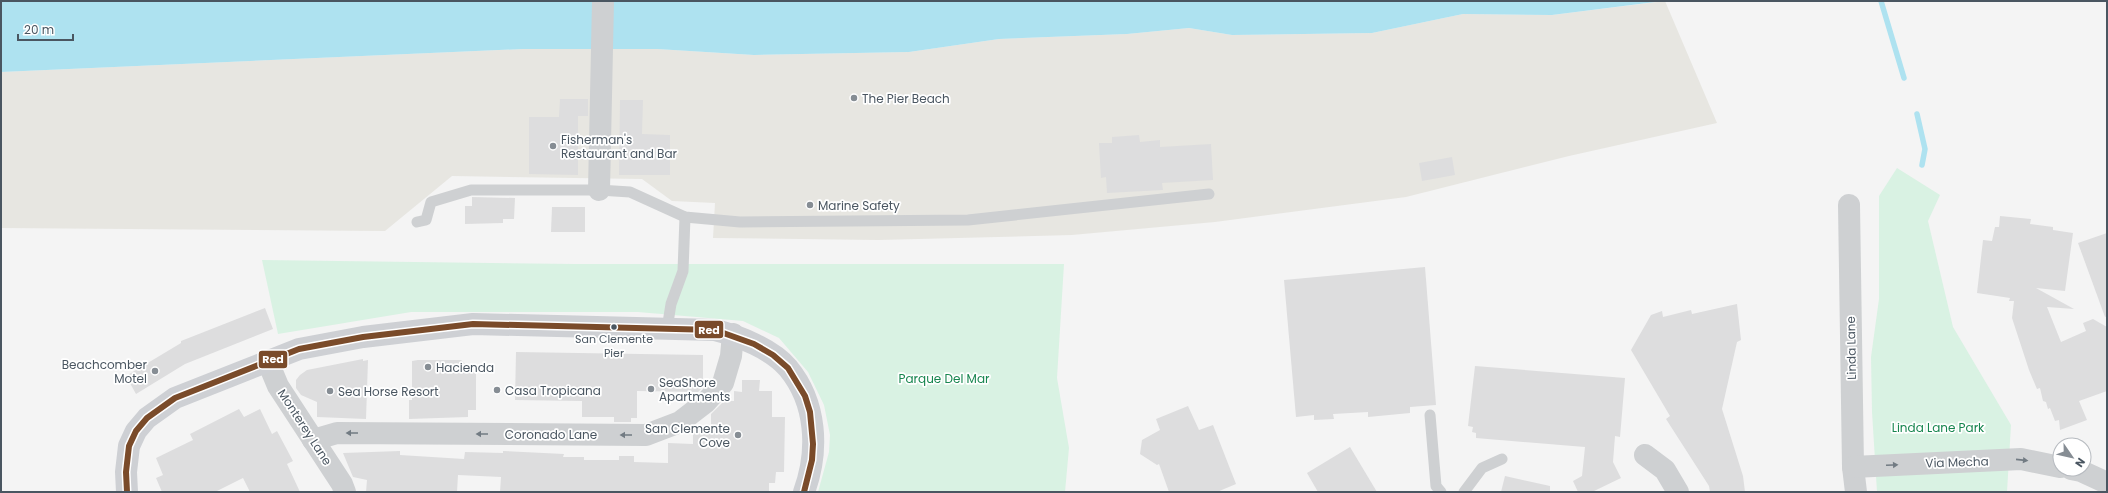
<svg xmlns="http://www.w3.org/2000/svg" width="2108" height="493" viewBox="0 0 2108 493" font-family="Poppins,sans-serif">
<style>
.green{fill:#d9f2e3}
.sand{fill:#e7e6e1}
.water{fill:#aee2f0}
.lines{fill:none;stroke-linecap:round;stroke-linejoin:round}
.stream{stroke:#aee2f0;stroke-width:5.5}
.building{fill:#ddddde}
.service{stroke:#ced0d2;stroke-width:11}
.minor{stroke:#ced0d2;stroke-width:22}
.secondary{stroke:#ced0d4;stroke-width:22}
.bus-1-casing{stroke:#fff;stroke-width:9}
.bus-1{stroke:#7a4b2a;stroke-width:6}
.oneway{fill:#727b83}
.poi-dot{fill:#868d94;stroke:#fff;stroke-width:1.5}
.bus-dot{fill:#4a5661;stroke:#fff;stroke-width:1.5}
.labels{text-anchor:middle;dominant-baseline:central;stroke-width:3.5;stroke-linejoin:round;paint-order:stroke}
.bus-label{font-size:11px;fill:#4a5661;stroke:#fff}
.poi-label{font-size:12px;fill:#4a5661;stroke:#fff;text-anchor:start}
.street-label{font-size:12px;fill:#4a5661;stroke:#fff}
.park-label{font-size:12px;fill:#17864f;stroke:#fff}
.line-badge{stroke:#fff;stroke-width:1.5}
.badge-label{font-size:11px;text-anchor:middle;font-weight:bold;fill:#fff}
</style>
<rect width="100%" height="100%" fill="#f4f4f4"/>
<g class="green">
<path d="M1897 168 1940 195 1928 221 1953 327 2011 425 2007 492H1877L1872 412 1871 357 1879 299V196Z"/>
<path d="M262 260 575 264H1064L1057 378 1069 448 1065 492H818L829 452 830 435 824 405 808 372 779 338 743 321 638 312H411L278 334Z"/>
</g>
<path class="sand" d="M1665 1 1717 123 1569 156 1406 197 1215 222 1072 235 878 240 713 238 715 203 672 201 642 179 452 176 385 231 1 228V72L523 49H657L754 55 909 52 999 39 1127 34 1189 28 1232 35 1372 33 1463 14 1552 15Z"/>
<path class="water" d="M1 1H1663L1552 15 1463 14 1372 33 1232 35 1189 28 1127 34 999 39 909 52 754 55 657 49H523L1 72Z"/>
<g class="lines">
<g class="stream">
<path d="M1881 1 1904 78"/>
<path d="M1917 114 1925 149 1922 165"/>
</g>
</g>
<g class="building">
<path d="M560 99H588V116H578V175L529 174V117H559Z"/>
<path d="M620 100H643L642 134 670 135V175H619Z"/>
<path d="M1139 135 1140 142 1160 140V147L1211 144 1213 180 1162 183 1163 190 1107 193 1106 177 1101 178 1099 143H1112V137Z"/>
<path d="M1452 157 1455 175 1422 181 1419 163Z"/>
<path d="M472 197 515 198 514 219H503V223L465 224V206H472Z"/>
<path d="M552 207H585V232H551Z"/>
<path d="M2000 216 2031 219 2030 224 2053 227V230L2073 233 2065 291 2036 288 2074 309 2047 307 2061 342 2086 331 2083 323 2093 319 2107 327V391L2079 401 2087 420 2060 430 2059 420 2055 421 2050 408 2048 409 2046 402 2043 401 2040 388 2037 389 2029 370 2012 318 2014 301H2009L2010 298 1977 293 1983 240 1992 241 1995 227H1999Z"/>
<path d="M2107 233V316L2105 317 2078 243Z"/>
<path d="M1425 267 1436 405 1410 407V413L1368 417V412L1333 414 1334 419 1314 420V415L1296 417 1284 280Z"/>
<path d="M1737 304 1741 340 1737 342 1722 409 1743 476 1745 492H1710L1709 486 1666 419 1670 416 1631 350 1651 315 1662 311 1663 317 1691 310 1692 314Z"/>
<path d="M265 308 273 329 185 364 136 394 126 376 181 343V341Z"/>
<path d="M516 352 703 355V387L698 392 637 391V418H631V422H614V417H582V401L515 400Z"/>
<path d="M363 359V361L368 360 366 419 317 417V402L301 395 296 388V380L300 375 307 370Z"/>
<path d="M418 360H461L476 374V410H468V417L409 419V400H412V361Z"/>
<path d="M1475 366 1625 378 1620 437 1615 436 1613 462 1621 478 1592 492H1578L1573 481 1582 476 1585 447 1476 438V433L1472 432 1473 427 1468 426Z"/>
<path d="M742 380H760L759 391H772V417H785L784 472H776L775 483H769V492H500L501 477 458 475 457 492H366L367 480 353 477 343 453 400 451V455L464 459 465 452 503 453V451L564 454 563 457H584V460H619V456H634V462L668 463V443L693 444V428L711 426V414L724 401H734V391L742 392Z"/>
<path d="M1188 406 1199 430 1213 425 1236 484 1217 492H1169L1159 464 1157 465 1140 454 1142 440 1160 430 1156 419Z"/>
<path d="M239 409 244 417 260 409 272 434 277 431 293 461 287 464 300 492H250L243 478 215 492H162L156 478 163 475 156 458 193 440 190 434Z"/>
<path d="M1350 447 1377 492H1318L1307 473Z"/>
<path d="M1505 476 1550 486V492H1501Z"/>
</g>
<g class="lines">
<g class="service">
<path d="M417 222 426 220 431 202 471 190H599L630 192 685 217 740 222 968 220 1209 194"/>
<path d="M667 329 671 304 683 271 685 217"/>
<path d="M1430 415 1436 486 1441 492"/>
<path d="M1464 492 1482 468 1502 459"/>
</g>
<g class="minor">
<path d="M599 190 603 1"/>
<path d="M1849 205 1853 467 1856 492"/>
<path d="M268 362 278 386 342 484 345 492"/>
<path d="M313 440 337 433 646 435 680 422 706 402 723 383 731 356 733 334"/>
<path d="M1645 455 1665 470 1678 492"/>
<path d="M1853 467 2021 459 2060 467"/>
<path d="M2071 469 2081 471 2107 483"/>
</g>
<path class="secondary" d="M127 492 126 472 129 446 136 431 147 418 175 398 299 349 363 337 473 324 715 330C739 336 772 349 788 368 817 403 819 451 804 492"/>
<g class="bus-1-casing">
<path id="bus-1" d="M127 492 126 472 129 446 136 431 147 418 175 398 299 349 363 337 473 324 715 330 754 344 773 355 788 368 805 396 810 412 813 444 812 460 804 492"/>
</g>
<use href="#bus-1" class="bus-1"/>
</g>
<defs><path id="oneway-solid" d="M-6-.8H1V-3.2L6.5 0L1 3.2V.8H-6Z"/></defs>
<g class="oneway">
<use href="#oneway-solid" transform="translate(352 433) rotate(-180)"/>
<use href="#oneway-solid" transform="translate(482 434) rotate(-180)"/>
<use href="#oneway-solid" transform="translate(626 435) rotate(-180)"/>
<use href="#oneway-solid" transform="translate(2022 460) rotate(6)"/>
<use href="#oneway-solid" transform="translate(1892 465) rotate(-3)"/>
</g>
<g class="poi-dot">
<circle cx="854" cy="98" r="4"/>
<circle cx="553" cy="146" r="4"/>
<circle cx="810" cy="205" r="4"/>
<circle cx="428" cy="367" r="4"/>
<circle cx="155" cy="371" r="4"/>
<circle cx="651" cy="389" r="4"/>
<circle cx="497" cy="390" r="4"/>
<circle cx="330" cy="391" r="4"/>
<circle cx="738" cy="435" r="4"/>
</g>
<circle class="bus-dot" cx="614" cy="327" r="3.5"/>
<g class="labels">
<g class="bus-label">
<text x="614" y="339">San Clemente<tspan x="614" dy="14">Pier</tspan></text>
</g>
<g class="poi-label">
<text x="862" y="98">The Pier Beach</text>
<text x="561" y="139">Fisherman's<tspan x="561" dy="14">Restaurant and Bar</tspan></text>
<text x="818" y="205">Marine Safety</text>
<text x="147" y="364" text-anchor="end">Beachcomber<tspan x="147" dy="14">Motel</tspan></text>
<text x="436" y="367">Hacienda</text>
<text x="659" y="382">SeaShore<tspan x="659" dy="14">Apartments</tspan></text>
<text x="505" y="390">Casa Tropicana</text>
<text x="338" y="391">Sea Horse Resort</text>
<text x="730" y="428" text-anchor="end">San Clemente<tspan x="730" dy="14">Cove</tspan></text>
</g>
<g class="street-label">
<text transform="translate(1851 348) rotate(-91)">Linda Lane</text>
<text transform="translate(305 427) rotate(57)">Monterey Lane</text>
<text x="551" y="434">Coronado Lane</text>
<text transform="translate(1957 462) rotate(-2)">Via Mecha</text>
</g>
<g class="park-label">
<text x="944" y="378">Parque Del Mar</text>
<text x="1938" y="427">Linda Lane Park</text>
</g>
</g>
<g class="line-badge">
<rect x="694" y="320" width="30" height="19" rx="4" fill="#7a4b2a"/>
<rect x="258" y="350" width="30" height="19" rx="4" fill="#7a4b2a"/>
</g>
<g class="badge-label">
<text x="709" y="334">Red</text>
<text x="273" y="363">Red</text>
</g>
<rect width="2108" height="493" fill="none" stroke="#4a5661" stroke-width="4"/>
<g transform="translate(2072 457) rotate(124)"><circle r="19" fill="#ffffff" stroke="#b7bbc0"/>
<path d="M0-3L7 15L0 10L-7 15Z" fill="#868d94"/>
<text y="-6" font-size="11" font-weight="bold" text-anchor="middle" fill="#4a5661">N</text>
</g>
<path d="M18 34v6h55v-6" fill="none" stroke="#4a5661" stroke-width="2"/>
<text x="24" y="34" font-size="12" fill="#4a5661" stroke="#ffffff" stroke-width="3" paint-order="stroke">20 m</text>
</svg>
